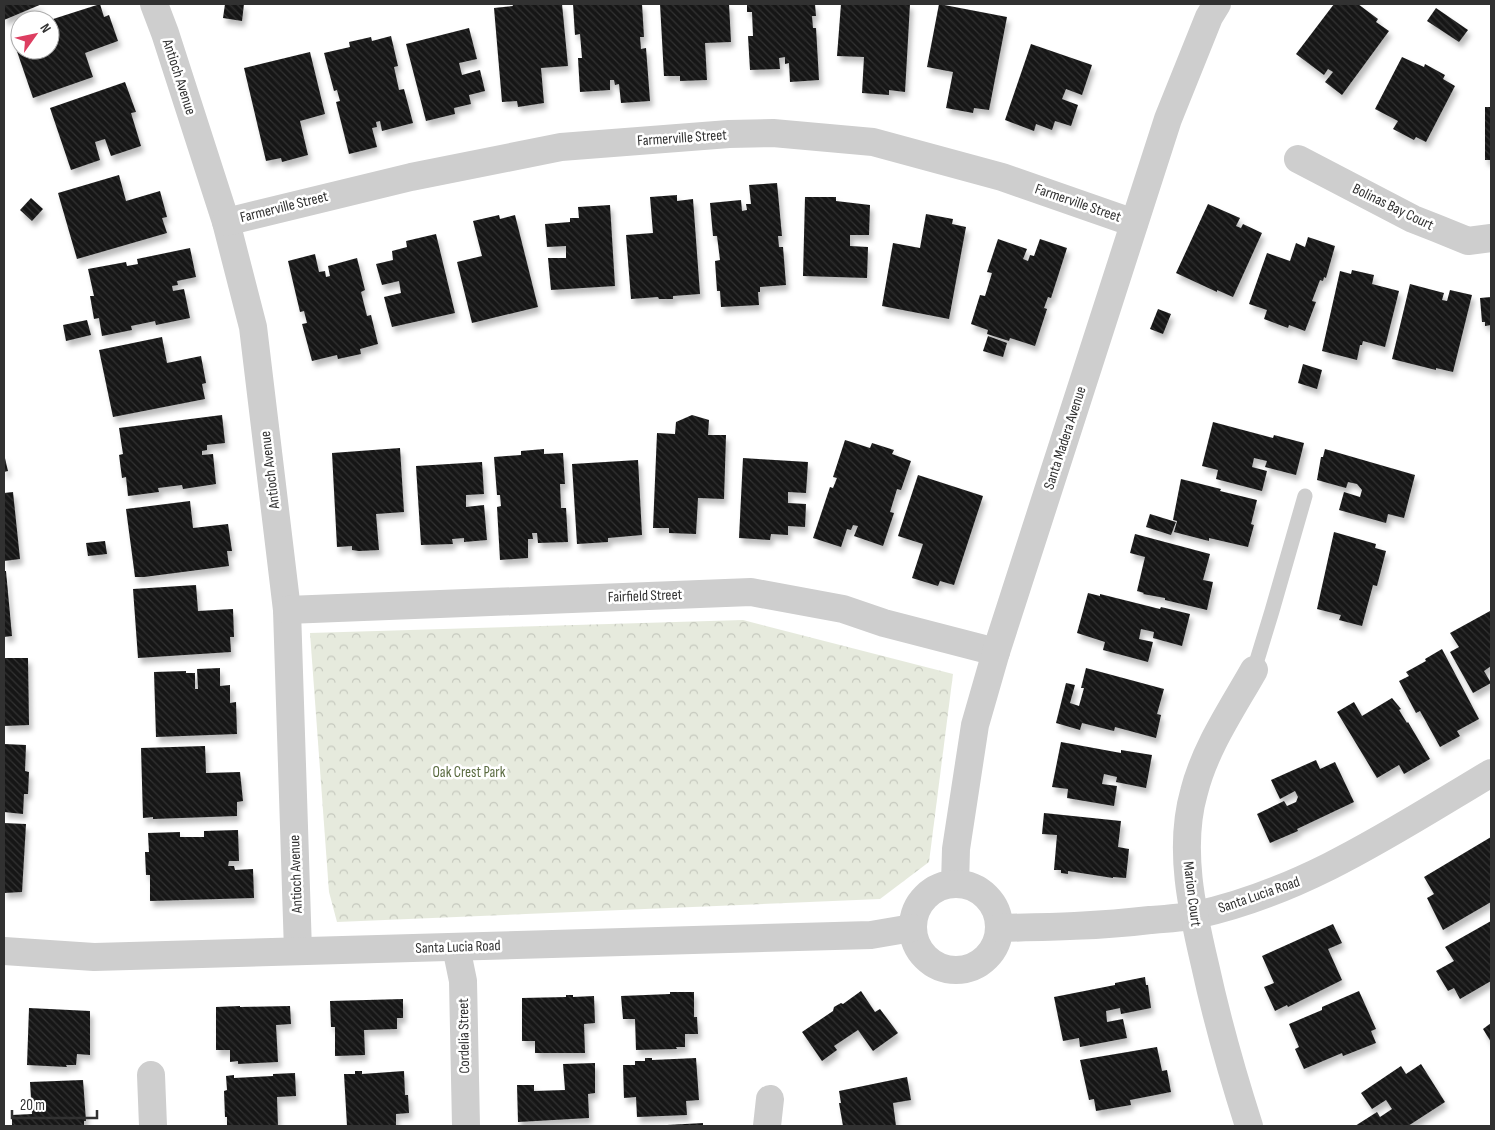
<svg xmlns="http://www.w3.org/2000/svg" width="1495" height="1130" viewBox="0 0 1495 1130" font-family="'Sofia Sans Condensed',sans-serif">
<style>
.forest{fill:url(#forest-crowns)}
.building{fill:url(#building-back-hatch);filter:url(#shadow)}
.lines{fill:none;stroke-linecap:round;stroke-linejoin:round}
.service{stroke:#cecece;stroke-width:15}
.minor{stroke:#cecece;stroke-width:28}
.labels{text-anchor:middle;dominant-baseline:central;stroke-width:5;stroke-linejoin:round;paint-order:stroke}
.street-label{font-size:15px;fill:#313131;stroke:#fff}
.park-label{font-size:15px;fill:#5a6b40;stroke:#fff}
</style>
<defs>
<pattern id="forest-crowns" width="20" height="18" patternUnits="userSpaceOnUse" patternTransform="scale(1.25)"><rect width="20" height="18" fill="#e6eadd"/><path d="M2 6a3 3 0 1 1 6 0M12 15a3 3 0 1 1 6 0" fill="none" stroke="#c6c9be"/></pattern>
<pattern id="building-back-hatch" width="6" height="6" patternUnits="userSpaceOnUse" patternTransform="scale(1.25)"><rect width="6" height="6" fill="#181818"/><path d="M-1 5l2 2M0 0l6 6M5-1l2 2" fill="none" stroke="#313131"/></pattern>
<filter id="shadow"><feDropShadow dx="3" dy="5.5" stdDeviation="2.5" flood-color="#0004"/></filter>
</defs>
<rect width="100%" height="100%" fill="#fff"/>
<path class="forest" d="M743 620 953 674 929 862 880 899 337 922 329 892 310 633Z"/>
<g class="building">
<path d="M4 4H42L4 20Z"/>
<path d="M100 4 104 17 109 15 118 41 85 53 93 77 33 98 11 34 20 31V50H50V20Z"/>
<path d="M225 4H244L242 21 223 18Z"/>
<path d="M512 4H562L568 66 541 68 544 103 518 107 517 101 502 102 494 8 513 6Z"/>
<path d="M573 4H642L644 37H640L641 49 646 48 650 101 621 103 619 84 615 85 614 80H610V90L580 92 578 58H582L580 34 575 35Z"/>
<path d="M660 4H729L731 42 705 43 707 80 680 81V76H664Z"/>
<path d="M747 4H815L816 16H812L813 28H816L819 80 790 82 789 63 785 64V57L779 58 780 69 750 70 748 36H753L752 12H747Z"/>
<path d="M841 4H910L905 92 889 90V95L862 93 864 57 837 56Z"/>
<path d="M939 4 1007 17 989 110 974 108 973 113 946 108 953 72 927 67Z"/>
<path d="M1334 4H1358L1378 19 1376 22 1389 31 1342 95 1325 82 1333 72 1328 69 1324 75 1296 54Z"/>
<path d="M1436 8 1468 30 1459 42 1427 21Z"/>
<path d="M469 28 477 59 459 63 462 75 480 70 485 91 469 95 471 104 454 108 455 114 426 121 406 44Z"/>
<path d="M391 36 398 66 394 67 399 90 404 89 413 123 382 131 380 121 376 122 377 127 372 128 377 147 349 154 336 102 340 101 337 90 334 91 324 53 350 47 349 42 371 37 372 41Z"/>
<path d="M1031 44 1092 65 1082 95 1066 89 1062 99 1078 105 1071 126 1055 121 1052 130 1036 124 1034 131 1005 120Z"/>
<path d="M310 52 325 114 300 121 308 155 282 162 281 158 266 161 244 68Z"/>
<path d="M1402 57 1424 67 1425 64 1445 75 1443 79 1455 86 1426 142 1416 137 1414 140 1393 129 1398 121 1375 109Z"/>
<path d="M125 82 136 112 131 113 141 146 111 156 105 139 95 142 100 160 71 170 50 108Z"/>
<rect x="1485" y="107" width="6" height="53"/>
<path d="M119 175 126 201 160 191 167 217 162 218 167 233 77 259 58 193Z"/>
<path d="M777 183 782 236H778L779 247H783L786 285 760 287V292H758L759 305 721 307 720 291H717L715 261 720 260 717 236H713L710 203 741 200 742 211 747 210 746 204H751L749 185Z"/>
<path d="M677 195V201L693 199 700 294 673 296V299H659L658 297 631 299 626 235 653 233 650 197Z"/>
<path d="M805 197H836V201L870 205 869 235H850V246L868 247 867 278 803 276Z"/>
<path d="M31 198 43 209 32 221 20 210Z"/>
<path d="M1208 204 1240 218 1236 226 1241 228 1243 224 1262 233 1233 297 1217 290V292L1176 273Z"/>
<path d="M610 205 615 286 551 290 548 258H566V246L547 247 545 224 570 222V218H579L578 207Z"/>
<path d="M926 214 953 219 952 224 966 227 949 319 882 306 893 243 920 248Z"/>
<path d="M499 215 500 219 515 215 538 307 472 323 457 262 482 256 473 221Z"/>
<path d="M436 234 455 313 392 327 384 297 401 293 399 281 382 285 376 264 393 260 392 251 407 247 406 241Z"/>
<path d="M1308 237 1335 246 1326 278 1324 277 1323 281 1320 280 1312 301 1316 302 1305 331 1289 325 1288 328 1264 319 1267 310 1249 304 1267 253 1290 261 1296 243 1305 247Z"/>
<path d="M998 239 1027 249 1023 259 1028 261 1030 255 1034 256 1040 239 1067 248 1051 298 1048 297 1044 308 1047 309 1035 346 1010 338 1009 341 987 334 988 330 971 324 980 295 985 296 992 273 987 272Z"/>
<path d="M190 248 196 277 177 281 178 285 172 286 173 291 184 289 190 318 156 325 155 321 131 326 132 330 102 336 99 318 94 319 90 296H94L88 269 126 262 127 266 138 264 137 259Z"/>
<path d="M315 254 319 272 325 271 326 277 330 276 328 266 357 258 365 290 361 292 367 316 371 315 378 344 360 349 361 354 338 359 337 355 312 361 302 324 307 323 304 311 300 312 288 261Z"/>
<path d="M1352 270 1374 275 1372 284 1399 291 1385 347 1363 341 1362 345H1360L1357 360 1322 351 1340 271 1351 274Z"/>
<path d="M1410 284 1444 293 1442 300 1447 301 1450 290 1472 295 1453 372 1436 368V370L1392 359Z"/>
<path d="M1491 297V325L1485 326V322H1482L1480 298Z"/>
<path d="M1158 309 1171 314 1163 334 1150 329Z"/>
<path d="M87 320 91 335 66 341 63 325Z"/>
<path d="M988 336 1007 343 1003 357 983 351Z"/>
<path d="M162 337 167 363 201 356 206 383 202 384 205 399 113 417 99 350Z"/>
<path d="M1303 364 1322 370 1317 389 1298 383Z"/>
<path d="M222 415 225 443 207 445V450L202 451V455L213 454 216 484 183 489 182 485 158 488 159 492 128 496 126 477 122 478 119 455 123 454 119 428Z"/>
<path d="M692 415 709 420 708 435H726L724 499 698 498 696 534 669 533V528H653L657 433 675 434 676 422Z"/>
<path d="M1213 422 1273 438 1274 435 1304 443 1296 475 1265 467 1267 461 1254 458 1252 467 1267 471 1262 491 1216 479 1218 470 1202 466Z"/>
<path d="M845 440 870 448 872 443 894 450 892 454 911 461 901 490 897 489 890 512 894 513 883 546 854 536 858 526 853 525 851 530 847 529 841 547 813 538 830 487 833 488 837 478 833 477Z"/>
<path d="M400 448 404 512 376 514 379 550 359 551 352 550V546L337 547 332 453Z"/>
<path d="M544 449V454L563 453 565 484H560L561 508H566L568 542 538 543 537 533H532L533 539H528V558L500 560 497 507 501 506 500 495H497L494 457 521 455V451Z"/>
<path d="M1325 449 1415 475 1404 518 1388 514 1386 523 1339 510 1344 492 1360 497 1362 490 1357 484 1348 482 1346 488 1317 480 1321 457H1323Z"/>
<path d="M4 454 8 471 4 472Z"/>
<path d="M743 458 808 462 806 493 788 492V503L806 504 805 527 788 526V535L771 534 770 540 739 538Z"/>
<path d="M638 460 642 535 608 538V542L577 544 572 464Z"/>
<path d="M482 462 484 494 466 495V507L484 505 487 540 464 542V538L452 539 453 544 421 545 416 466Z"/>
<path d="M918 475 983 496 954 585 940 581 938 586 912 578 923 544 898 536Z"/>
<path d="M1181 479 1221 489 1220 491 1257 500 1251 524 1254 525 1248 547 1209 538V541L1174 532 1177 521 1173 520Z"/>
<path d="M13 492 20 559 4 561V493Z"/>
<path d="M190 501 193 528 228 524 232 551H227L229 566 144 577H135L126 509Z"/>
<path d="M1150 514 1176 522 1171 535 1146 527Z"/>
<path d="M1334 532 1376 544 1375 548 1386 551 1377 586 1373 585 1362 626 1339 620 1341 615 1317 609Z"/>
<path d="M1135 534 1210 554 1203 580 1213 582 1207 610 1165 600V598L1143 594 1144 593 1137 591 1145 557 1130 553Z"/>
<path d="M105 541 107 554 88 556 86 543Z"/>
<path d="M4 571H6L12 636 4 637Z"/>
<path d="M196 585 198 611 233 609 234 637H230L231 652 138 658 133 589Z"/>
<path d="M1088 593 1100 596V594L1160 609 1161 607 1190 614 1182 646 1153 638 1154 632 1141 629 1139 639 1153 642 1148 662 1103 650 1105 642 1077 633Z"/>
<path d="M1490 611 1491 613V666L1484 671 1491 683 1473 693 1450 652 1459 647 1450 633Z"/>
<path d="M1442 649 1479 719 1457 731 1460 736 1440 747 1420 711 1416 713 1399 681 1409 676 1406 672 1426 661 1425 659Z"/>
<path d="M4 658H28L29 725 4 726Z"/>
<path d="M220 668V686L230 685V703L236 702 237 734 156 737 154 672 186 671V673H195V689H198L197 669Z"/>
<path d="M1086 668 1164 689 1157 714 1161 715 1156 738 1115 727 1114 731 1082 723 1080 730 1056 723 1066 683 1075 685 1070 703 1079 706 1084 688H1081Z"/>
<path d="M1392 698 1401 709 1399 710 1407 723 1408 722 1430 759 1404 774 1399 765 1377 778 1337 712 1354 702 1362 716Z"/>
<path d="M1061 742 1121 753V750L1152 755 1146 788 1116 782 1117 777 1104 774 1102 784 1117 786 1114 806 1067 798 1068 789 1052 787Z"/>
<path d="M4 744 26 745 25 771 29 772 28 794H24L23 814 4 812Z"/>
<path d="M205 746 206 773 240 772 243 801 237 802V816L153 819V817L143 818 141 748Z"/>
<path d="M1316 760 1320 769 1335 762 1354 802 1297 829 1298 831 1270 843 1257 814 1284 801 1287 806 1296 802 1298 797 1295 791 1280 799 1271 780Z"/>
<path d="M1044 813 1121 821 1118 847 1129 849 1126 878 1113 877V878L1068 871V874L1061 873V870H1054L1057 835 1042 834Z"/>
<path d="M4 823 26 824 22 892 4 893Z"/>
<path d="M238 830 239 861H229L228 866H234L235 870 253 869 254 898 150 901V875H146L145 852H149L148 833 180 832V837H204V831Z"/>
<path d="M1491 837V902L1443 930 1427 898 1434 894 1424 877Z"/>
<path d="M1491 921V981L1460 999 1454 988 1448 991 1436 971 1454 961 1445 947Z"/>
<path d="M1333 924 1342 943 1328 949 1342 980 1288 1007 1287 1005 1275 1011 1264 987 1274 983 1262 956Z"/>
<path d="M1145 977 1146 985H1148L1151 1008 1121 1014 1120 1008 1106 1011 1107 1022 1123 1019 1127 1038 1080 1047 1079 1038 1063 1041 1054 997 1115 985V983Z"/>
<path d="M861 991 875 1012 880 1009 898 1033 873 1051 858 1030 834 1046 837 1050 822 1061 802 1032 833 1011 834 1007 841 1003 843 1004Z"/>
<path d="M1359 991 1376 1029 1371 1031 1376 1043 1343 1056 1342 1053 1304 1069 1295 1049 1299 1047 1289 1024 1322 1010V1007Z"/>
<path d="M670 992H694V1017H697L698 1034H685V1047H676L677 1049 636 1050 635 1019H623L621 996 670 994Z"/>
<path d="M566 995H573V997L594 996 595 1023 584 1024 585 1053H535V1041H522V998L566 997Z"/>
<path d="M403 999V1018H397V1029L364 1030 365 1055 335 1056V1027H331L330 1001Z"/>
<path d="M240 1006V1007L290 1006 291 1024 276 1025 278 1062 238 1064V1061L230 1062V1050H216V1007Z"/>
<path d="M29 1008 90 1011V1055L77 1054 76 1065H66L67 1067 27 1065Z"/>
<path d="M1491 1023V1042L1483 1029Z"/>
<path d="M1157 1047 1162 1071 1167 1070 1171 1092 1130 1100 1131 1105 1096 1111 1094 1099 1089 1100 1080 1060Z"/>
<path d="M645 1058H652V1060L696 1058 699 1100 686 1101 687 1115 637 1117 636 1097 624 1098 623 1065H635V1061H645Z"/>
<path d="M595 1063V1093L588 1094 589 1118 518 1122 517 1085H534V1091L565 1090 563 1064Z"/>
<path d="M1421 1064 1445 1102 1408 1126H1355L1377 1112 1380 1117 1392 1109 1386 1100 1372 1109 1361 1093 1401 1066 1406 1074Z"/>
<path d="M355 1071H362V1074L404 1071 405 1095H408L409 1113 396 1114V1126H347L344 1074H355Z"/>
<path d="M295 1073 296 1096 277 1097 278 1126H227V1117H225L224 1091 227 1090 226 1076 234 1075V1078L273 1076V1074Z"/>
<path d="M907 1077 911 1100 893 1103 896 1126H843L839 1103H841L839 1091Z"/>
<path d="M83 1080 86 1121H84V1126H12V1115L32 1114 30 1082Z"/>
<path d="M703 1123V1126H667V1125Z"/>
</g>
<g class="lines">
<path class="service" d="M1254 670 1272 611 1305 496"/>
<g class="minor">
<path d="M154 4 165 33 226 222 253 327 287 610 298 951"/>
<path d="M1298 159 1413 219 1436 228 1468 241 1491 238"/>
<path d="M226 222 411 177 561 147 729 134 773 133 873 142 1002 177 1134 223"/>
<path d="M287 610 751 592 843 609 884 623 996 652"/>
<path d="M955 884 956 849 975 725 996 652 1168 119 1209 17 1217 4"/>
<circle cx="956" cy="927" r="43"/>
<path d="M999 928C1050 927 1100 926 1150 920 1165 919 1181 918 1196 915 1304 892 1397 829 1491 773"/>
<path d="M456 947 463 981 466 1126"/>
<path d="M4 951 94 957 871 935 912 928"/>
<path d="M151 1075 153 1126"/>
<path d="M767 1126 770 1099"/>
<path d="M1249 1126C1232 1073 1217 1020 1205 965 1192 910 1178 848 1194 792 1205 748 1232 709 1254 670"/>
</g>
</g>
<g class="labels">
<g class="street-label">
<text transform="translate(179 77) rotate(72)">Antioch Avenue</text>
<text transform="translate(682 138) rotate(-4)">Farmerville Street</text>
<text transform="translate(1078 203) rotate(19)">Farmerville Street</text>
<text transform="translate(284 207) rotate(-14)">Farmerville Street</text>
<text transform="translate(1393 207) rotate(26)">Bolinas Bay Court</text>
<text transform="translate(1065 438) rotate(-72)">Santa Madera Avenue</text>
<text transform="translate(270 470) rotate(-97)">Antioch Avenue</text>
<text transform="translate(645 596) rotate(-2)">Fairfield Street</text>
<text transform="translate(296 874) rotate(-92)">Antioch Avenue</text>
<text transform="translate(1192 894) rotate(83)">Marion Court</text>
<text transform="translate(1259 895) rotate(-19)">Santa Lucia Road</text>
<text transform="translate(458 947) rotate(-2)">Santa Lucia Road</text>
<text transform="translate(464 1036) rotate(-91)">Cordelia Street</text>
</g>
<g class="park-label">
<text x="469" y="772">Oak Crest Park</text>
</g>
</g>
<rect width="1495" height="1130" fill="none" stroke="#313131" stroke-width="10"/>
<g transform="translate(35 35) rotate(57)"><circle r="24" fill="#ffffff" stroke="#adadad"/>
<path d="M0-4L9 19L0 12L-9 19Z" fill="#dd3e61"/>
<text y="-8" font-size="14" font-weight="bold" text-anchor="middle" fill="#313131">N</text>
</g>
<path d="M12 1110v8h85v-8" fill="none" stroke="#313131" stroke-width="2.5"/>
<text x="20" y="1110" font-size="15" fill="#313131" stroke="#ffffff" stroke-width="4" paint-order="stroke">20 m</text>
</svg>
